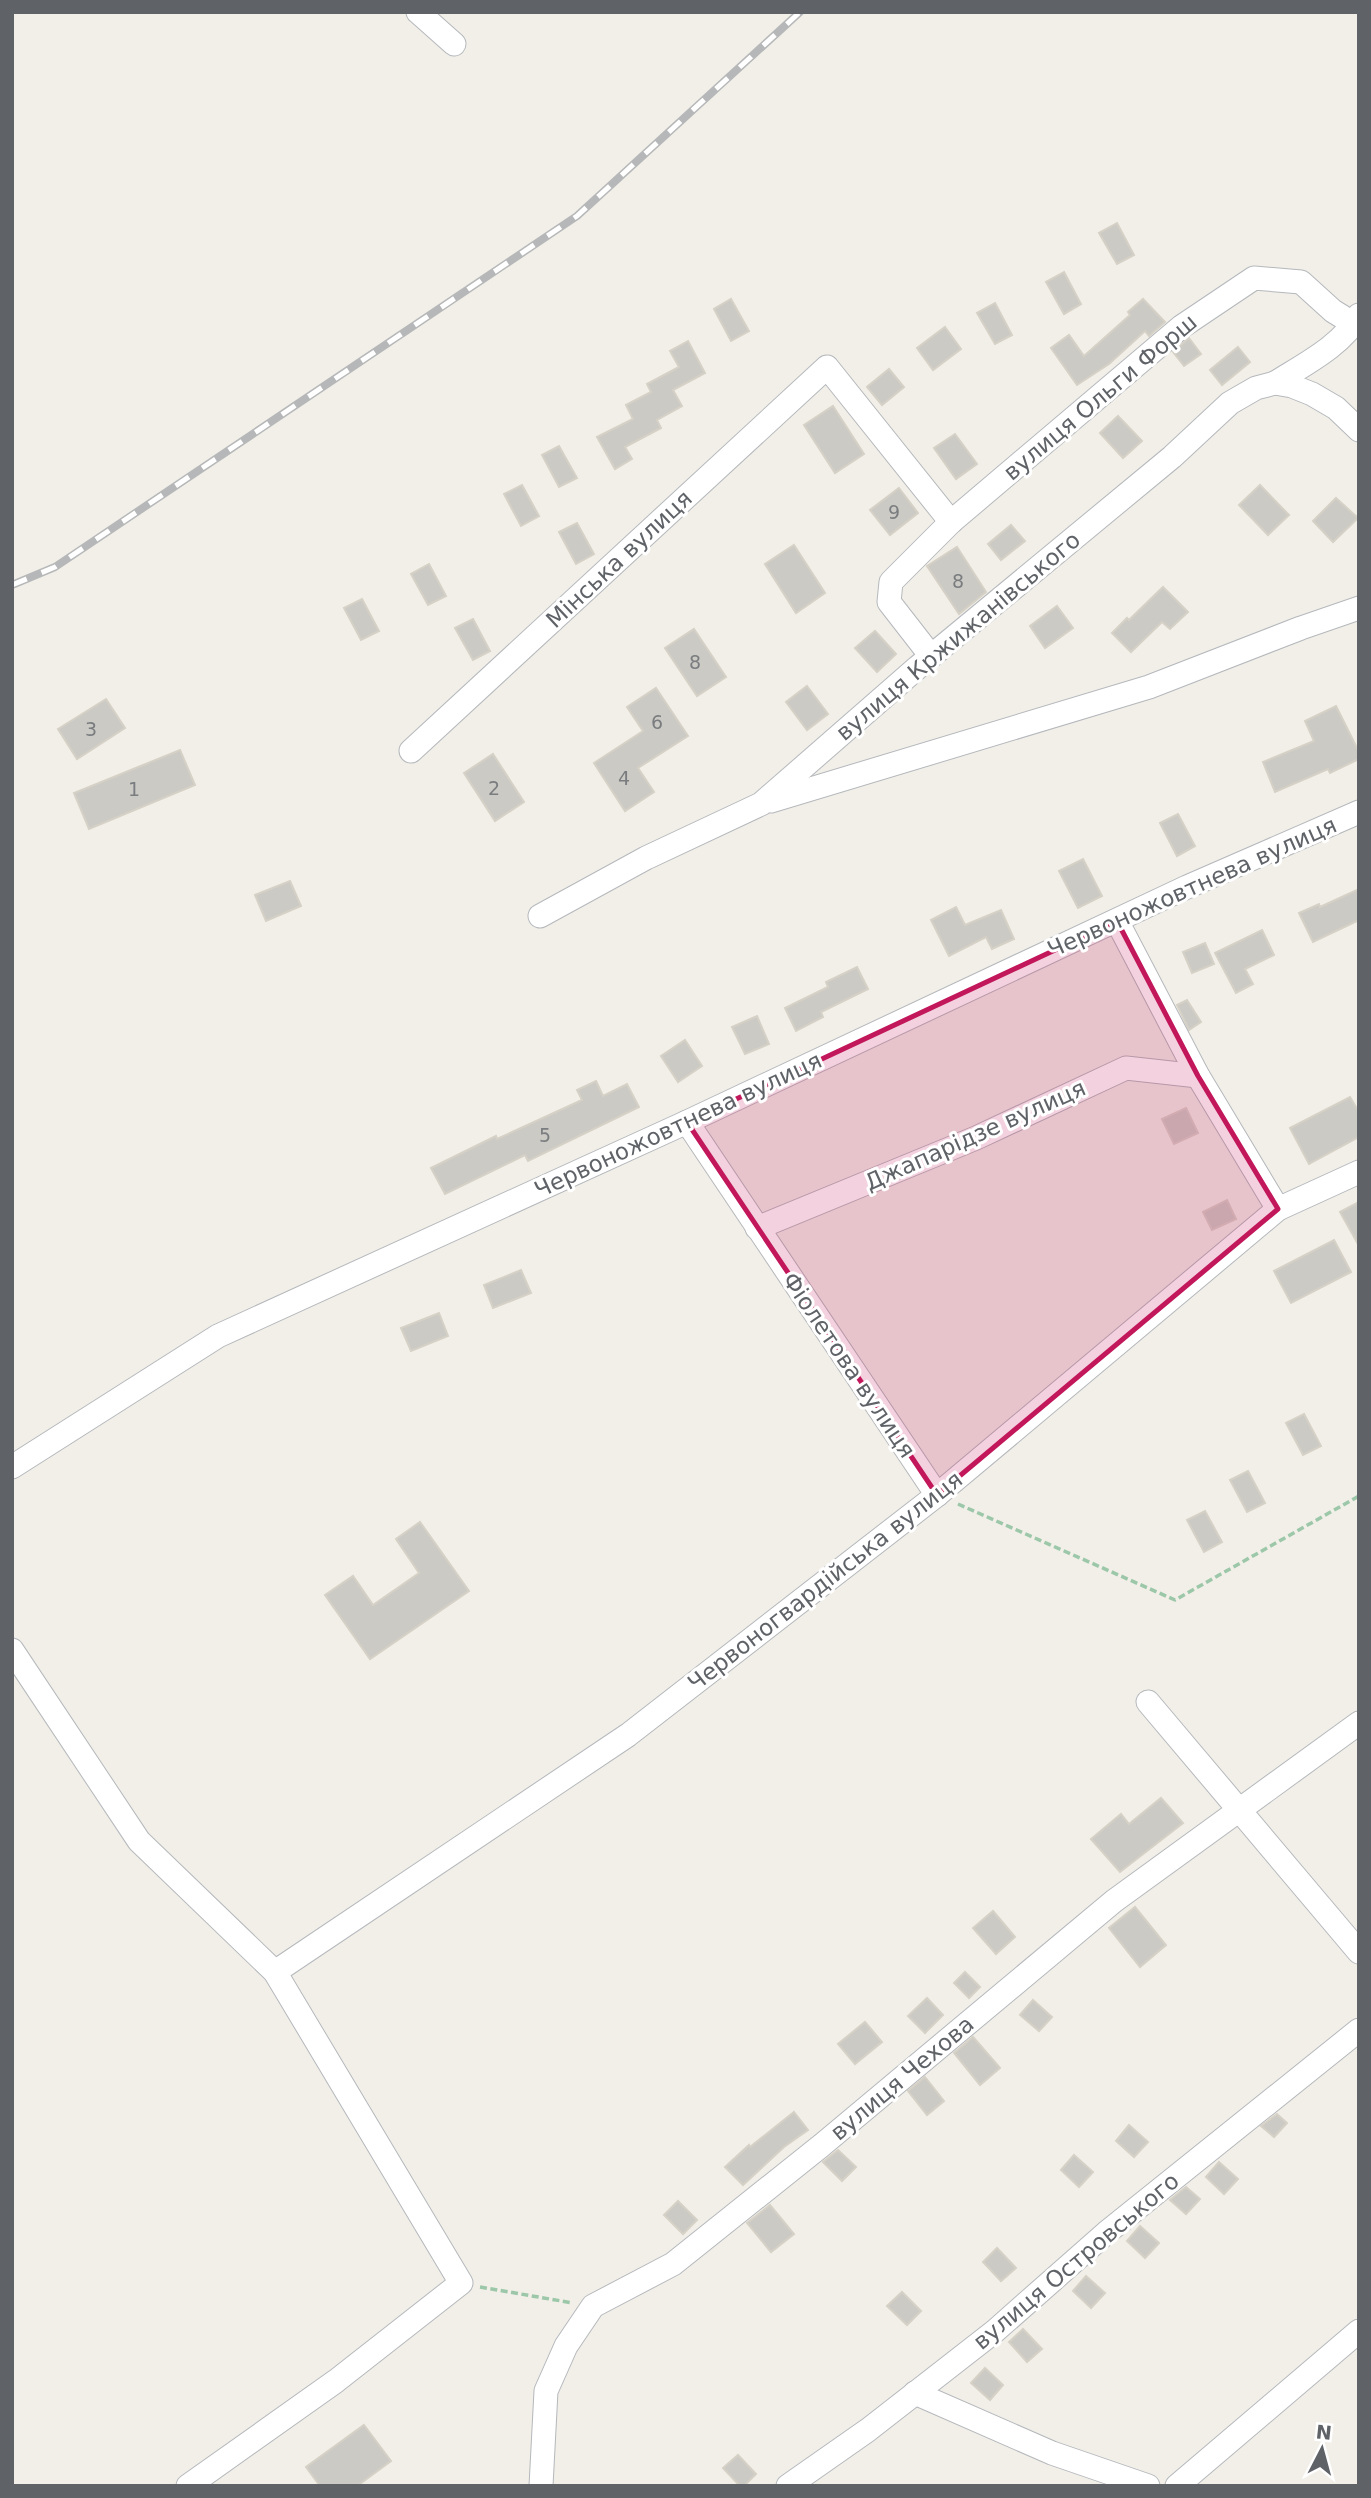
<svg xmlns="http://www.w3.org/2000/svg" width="1371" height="2498" viewBox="0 0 1371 2498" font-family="'DejaVu Sans',sans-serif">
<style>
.building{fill:#cccac5;stroke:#d6d1c6;stroke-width:2}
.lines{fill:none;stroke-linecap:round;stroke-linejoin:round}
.minor-casing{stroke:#b5b8bc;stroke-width:25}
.path{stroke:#9cc7a9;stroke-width:3.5;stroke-dasharray:7 3.5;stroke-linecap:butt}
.minor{stroke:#fff;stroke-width:23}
.rail-casing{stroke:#b6b7b8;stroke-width:8}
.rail{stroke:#fff;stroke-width:5;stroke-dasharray:16;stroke-linecap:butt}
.marked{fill:#c2185b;fill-opacity:0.2;stroke:#c2185b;stroke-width:5;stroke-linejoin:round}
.labels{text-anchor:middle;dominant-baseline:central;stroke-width:6;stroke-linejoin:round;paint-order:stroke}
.number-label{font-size:19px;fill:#7a7d7f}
.street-label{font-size:23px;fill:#5f6368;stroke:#fff}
</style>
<rect width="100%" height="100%" fill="#f1efe8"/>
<g class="building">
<path d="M1117 223 1134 255 1117 264 1099 233Z"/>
<path d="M1064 272 1081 304 1064 314 1046 282Z"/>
<path d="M731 299 749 331 731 341 714 309Z"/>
<path d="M1143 299 1165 322 1149 336 1145 331 1109 364 1077 385 1051 348 1069 335 1084 356 1130 315 1128 312Z"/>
<path d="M995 303 1012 335 995 344 977 313Z"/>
<path d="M945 327 961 349 933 370 917 348Z"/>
<path d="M1189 338 1201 354 1184 366 1173 352Z"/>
<path d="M688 341 705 373 673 390 682 406 657 420 661 428 625 447 632 459 615 469 597 437 633 419 626 405 651 392 647 384 679 367 670 351Z"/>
<path d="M1238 347 1250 362 1222 385 1210 370Z"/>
<path d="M889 369 904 387 882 405 867 387Z"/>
<path d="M833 406 864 454 835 473 804 425Z"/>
<path d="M1118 416 1142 441 1123 458 1100 433Z"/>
<path d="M955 434 977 464 956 479 934 448Z"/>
<path d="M559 446 577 478 559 487 542 455Z"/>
<path d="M522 485 539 516 521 526 504 494Z"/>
<path d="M1260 485 1289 515 1268 535 1239 505Z"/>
<path d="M899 488 918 513 890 535 870 510Z"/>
<path d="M1336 498 1358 518 1333 542 1313 521Z"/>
<path d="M577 523 594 554 576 564 559 532Z"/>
<path d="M1011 525 1025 541 1001 560 988 544Z"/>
<path d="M794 545 825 593 796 613 765 564Z"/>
<path d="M957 547 986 592 959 614 927 566Z"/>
<path d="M429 564 446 596 428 605 411 574Z"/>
<path d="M1163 587 1188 612 1170 629 1162 622 1131 652 1112 633 1127 618 1129 620Z"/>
<path d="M362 599 379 631 361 640 344 608Z"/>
<path d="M1057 606 1073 628 1045 648 1030 626Z"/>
<path d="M473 619 490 651 473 660 455 628Z"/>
<path d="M694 629 726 677 697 696 665 648Z"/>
<path d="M875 631 896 654 877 672 855 648Z"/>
<path d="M807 686 828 714 807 730 786 702Z"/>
<path d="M656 688 688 736 638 768 654 792 625 811 594 763 643 731 627 707Z"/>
<path d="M106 699 125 728 77 759 58 729Z"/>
<path d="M1336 706 1359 752V759L1330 773 1328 769 1275 792 1263 762 1314 741 1305 721Z"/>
<path d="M180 750 195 785 89 829 74 793Z"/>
<path d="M493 754 524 802 495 821 464 773Z"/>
<path d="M1178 814 1195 846 1177 856 1160 823Z"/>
<path d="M1083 859 1102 896 1078 908 1059 871Z"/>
<path d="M290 881 301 906 266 921 255 895Z"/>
<path d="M1359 889V920L1313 942 1299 913 1319 904 1320 907Z"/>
<path d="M956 907 965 925 1001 910 1014 939 992 949 986 937 949 956 931 920Z"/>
<path d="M1262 930 1274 955 1245 969 1253 984 1236 993 1215 953Z"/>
<path d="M1205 943 1214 964 1192 973 1183 952Z"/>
<path d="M857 967 868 989 821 1012 823 1017 796 1031 785 1008 828 987 826 982Z"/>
<path d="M1187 1000 1201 1022 1189 1030 1177 1005Z"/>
<path d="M757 1016 769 1044 745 1054 732 1027Z"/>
<path d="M685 1040 702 1066 678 1082 661 1056Z"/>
<path d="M596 1081 603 1096 627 1084 639 1107 528 1161 525 1155 445 1194 431 1168 496 1136 497 1139 582 1100 577 1090Z"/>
<path d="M1350 1097 1359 1112V1137L1309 1164 1290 1128Z"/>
<path d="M1186 1108 1198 1133 1174 1144 1162 1119Z"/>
<path d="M1227 1200 1236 1219 1212 1230 1203 1212Z"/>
<path d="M1359 1202V1246L1340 1212Z"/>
<path d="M1334 1240 1351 1272 1291 1303 1274 1271Z"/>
<path d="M521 1270 531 1293 493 1308 484 1285Z"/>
<path d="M439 1313 448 1336 411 1351 401 1328Z"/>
<path d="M1304 1414 1321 1446 1303 1455 1286 1423Z"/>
<path d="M1248 1471 1265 1503 1247 1512 1230 1480Z"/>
<path d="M1205 1511 1222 1542 1204 1552 1187 1520Z"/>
<path d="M420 1522 469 1591 370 1659 325 1595 353 1576 373 1605 419 1573 396 1539Z"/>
<path d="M1161 1798 1183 1823 1120 1872 1091 1839 1121 1814 1129 1824Z"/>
<path d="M1135 1907 1166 1945 1140 1967 1109 1928Z"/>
<path d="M993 1911 1015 1937 996 1954 973 1928Z"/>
<path d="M965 1972 980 1987 969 1998 954 1983Z"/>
<path d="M927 1998 943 2015 925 2033 908 2016Z"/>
<path d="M1033 2000 1052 2017 1039 2031 1020 2015Z"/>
<path d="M865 2022 882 2042 855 2064 838 2044Z"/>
<path d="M973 2037 1000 2068 980 2085 954 2053Z"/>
<path d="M925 2077 944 2101 927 2115 908 2091Z"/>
<path d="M794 2112 808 2130 784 2147 743 2185 725 2167 749 2145 750 2147Z"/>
<path d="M1277 2114 1287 2123 1274 2137 1261 2126Z"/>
<path d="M1129 2125 1148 2142 1134 2157 1116 2141Z"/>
<path d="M838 2150 856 2167 842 2181 823 2162Z"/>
<path d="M1074 2155 1093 2172 1079 2187 1061 2170Z"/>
<path d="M1219 2162 1238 2179 1224 2194 1206 2177Z"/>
<path d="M1186 2187 1200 2199 1186 2214 1170 2200Z"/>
<path d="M678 2201 697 2220 683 2234 664 2215Z"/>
<path d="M770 2205 794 2234 771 2252 747 2223Z"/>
<path d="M1140 2226 1159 2243 1145 2258 1127 2241Z"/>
<path d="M997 2248 1016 2268 1001 2281 983 2262Z"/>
<path d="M1086 2276 1105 2293 1091 2308 1073 2291Z"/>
<path d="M902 2292 921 2311 907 2325 887 2306Z"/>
<path d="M1023 2329 1042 2349 1027 2362 1009 2342Z"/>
<path d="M985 2368 1003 2385 990 2400 971 2383Z"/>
<path d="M364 2425 391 2461 357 2486H320L306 2467Z"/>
<path d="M738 2455 756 2474 744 2486H740L723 2468Z"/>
</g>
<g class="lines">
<g class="minor-casing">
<g id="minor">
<path d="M418 12 454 44"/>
<path d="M1275 383C1303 365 1342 346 1359 315"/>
<path d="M931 656 889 602 891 582 951 522 1181 327 1254 278 1301 282 1333 311 1354 324"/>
<path d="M411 751 827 367 951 522"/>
<path d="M771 801 1149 687 1301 628 1359 608"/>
<path d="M540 916 646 858 761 804 918 667 1172 457 1230 403 1256 388 1275 383 1292 386 1312 394 1336 408 1359 430"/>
<path d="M1117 921 1198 1076 1278 1209"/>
<path d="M687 1122 937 1495"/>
<path d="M757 1228 976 1138 1126 1068 1198 1076"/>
<path d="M12 1467 218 1336 687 1122 1187 887 1359 812"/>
<path d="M12 1650 139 1841 275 1972 461 2283 336 2381 188 2486"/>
<path d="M1148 1702 1359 1952"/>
<path d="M275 1972 628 1735 937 1495 1278 1209 1359 1172"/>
<path d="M915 2393 1052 2453 1148 2486"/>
<path d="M541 2486 546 2391 566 2346 593 2306 673 2264 822 2145 1114 1901 1359 1723"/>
<path d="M788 2486 868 2430 995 2331 1106 2233 1359 2030"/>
<path d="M1177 2486 1359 2331"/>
</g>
</g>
<g class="path">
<path d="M958 1504 1175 1600 1359 1496"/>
<path d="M480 2287 573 2303"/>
</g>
<use href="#minor" class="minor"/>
<g class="rail-casing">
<path id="rail" d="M12 585 55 567 577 216 800 12"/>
</g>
<use href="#rail" class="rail"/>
</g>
<path class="marked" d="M1117 921 1198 1076 1278 1209 937 1495 687 1122Z"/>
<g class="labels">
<g class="number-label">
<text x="894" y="512">9</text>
<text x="958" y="581">8</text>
<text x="695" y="662">8</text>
<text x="657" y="722">6</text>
<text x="91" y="729">3</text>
<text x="624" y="778">4</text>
<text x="494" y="788">2</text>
<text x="134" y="789">1</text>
<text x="545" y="1135">5</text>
</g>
<g class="street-label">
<text transform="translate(1100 397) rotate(-40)">вулиця Ольги Форш</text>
<text transform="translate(619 559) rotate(-43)">Мінська вулиця</text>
<text transform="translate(958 636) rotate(-40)">вулиця Кржижанівського</text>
<text transform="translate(1192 887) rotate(-24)">Червоножовтнева вулиця</text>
<text transform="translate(678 1125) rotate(-25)">Червоножовтнева вулиця</text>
<text transform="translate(975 1135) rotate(-24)">Джапарідзе вулиця</text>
<text transform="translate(849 1365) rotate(56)">Фіолетова вулиця</text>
<text transform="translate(825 1581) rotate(-38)">Червоногвардійська вулиця</text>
<text transform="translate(902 2078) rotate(-40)">вулиця Чехова</text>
<text transform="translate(1076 2261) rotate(-40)">вулиця Островського</text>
</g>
</g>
<rect width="1371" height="2498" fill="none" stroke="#5f6368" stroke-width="28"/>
<g transform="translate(1322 2449) rotate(6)" stroke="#ffffff" stroke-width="5" paint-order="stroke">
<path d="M0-5L12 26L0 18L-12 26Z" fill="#5f6368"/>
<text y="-10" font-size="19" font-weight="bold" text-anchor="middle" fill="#5f6368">N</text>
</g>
</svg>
